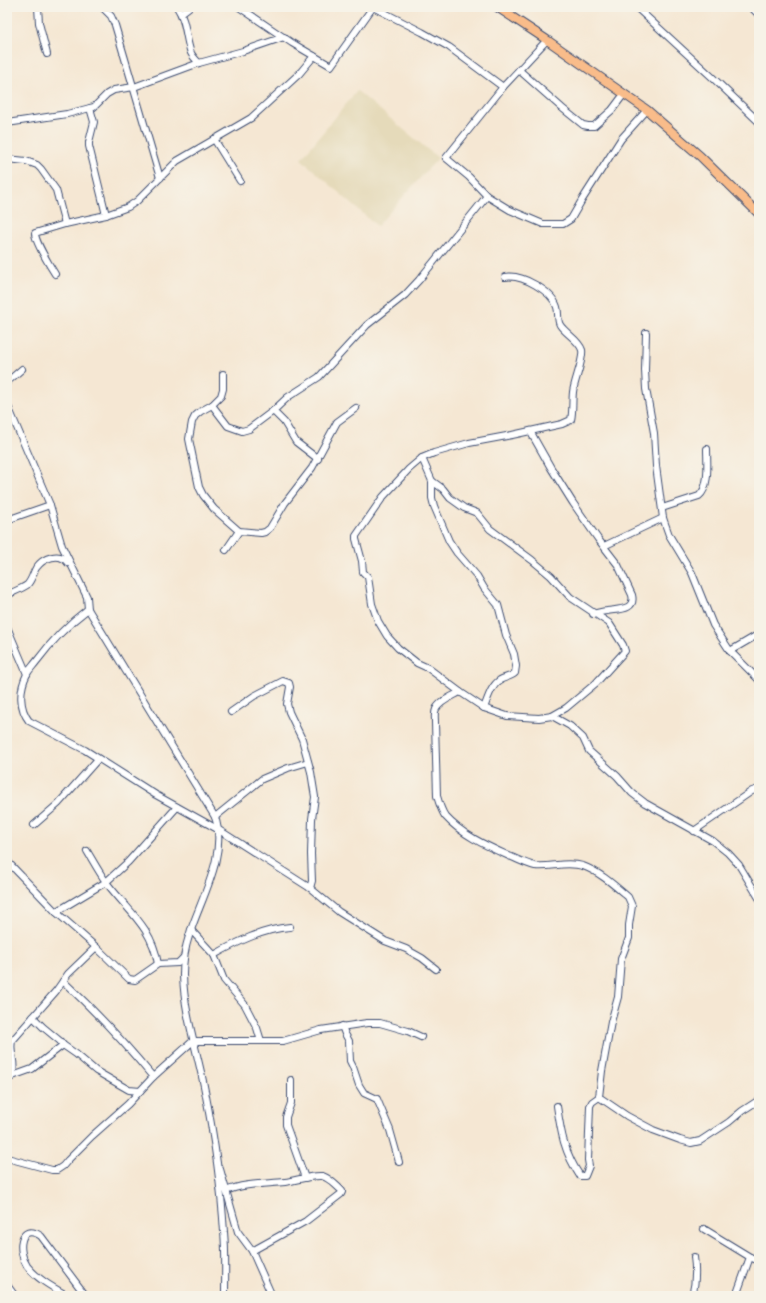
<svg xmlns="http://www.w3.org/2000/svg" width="766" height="1303" viewBox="0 0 766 1303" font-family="'IM FELL English',serif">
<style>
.built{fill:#e5daba}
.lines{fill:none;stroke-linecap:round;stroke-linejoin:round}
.minor-casing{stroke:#3c4b70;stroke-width:8}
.major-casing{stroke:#3c4b70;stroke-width:10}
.minor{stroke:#fff;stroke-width:6}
.major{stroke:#f9bc8a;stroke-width:8}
</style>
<rect width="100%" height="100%" fill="#f7f3e8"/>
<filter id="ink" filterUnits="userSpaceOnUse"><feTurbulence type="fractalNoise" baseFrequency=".025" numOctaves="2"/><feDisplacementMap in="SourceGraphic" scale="8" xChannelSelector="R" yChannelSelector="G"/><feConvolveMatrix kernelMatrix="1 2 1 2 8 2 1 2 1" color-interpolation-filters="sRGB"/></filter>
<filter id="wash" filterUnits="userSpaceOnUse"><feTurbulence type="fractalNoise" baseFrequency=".012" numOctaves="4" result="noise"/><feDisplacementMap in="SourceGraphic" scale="16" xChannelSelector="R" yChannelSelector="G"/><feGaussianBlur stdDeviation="0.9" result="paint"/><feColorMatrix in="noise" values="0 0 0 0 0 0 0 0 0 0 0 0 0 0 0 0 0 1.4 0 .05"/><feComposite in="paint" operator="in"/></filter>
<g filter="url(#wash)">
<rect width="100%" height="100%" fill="#f5e7d3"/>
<path class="built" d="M357 91 438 158 377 226 301 159Z"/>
</g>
<g filter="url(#ink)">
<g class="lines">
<g class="minor-casing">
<g id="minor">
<path d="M38 7 39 23 47 54"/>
<path d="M102 7 111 16 115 25 160 178"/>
<path d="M177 7C187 22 185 37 191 53 193 57 196 60 199 63"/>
<path d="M239 7 292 43 331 66 373 7"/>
<path d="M373 7 422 32 449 47 503 87"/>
<path d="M636 7 712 77 759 122"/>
<path d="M751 7 759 15"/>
<path d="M181 13 189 7"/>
<path d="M547 40 503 87 446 158 469 177 487 196 510 210 543 224H563L571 219 582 200 621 139 647 110"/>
<path d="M519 70 562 108 583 125 588 126H594L612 110 624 94"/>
<path d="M90 108 94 122 89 142V146L106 215"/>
<path d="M7 123 67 114 90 108 94 107 107 94 114 90 134 87 199 63 243 51 284 37"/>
<path d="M214 139 240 181"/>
<path d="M7 159 26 161 37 165 41 169 56 190 65 224"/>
<path d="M55 274C50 266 35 241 35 233L65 224 106 215 128 207 137 201 177 161 251 118 299 74 314 56"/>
<path d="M646 333 645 370 646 389 654 433 656 466 663 518 669 535 692 573 713 625 730 651 759 680"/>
<path d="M223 374V389L221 396 212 405 201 411 195 416 192 422 189 439 199 487 203 495 214 509 239 531 261 533 265 532 270 528 285 503 312 468 337 422 356 408"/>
<path d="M7 382 22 369"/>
<path d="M7 404 50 505 62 546 87 597 88 609 215 817C228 855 200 900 189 936 185 948 183 962 183 975 184 1014 198 1053 205 1091 214 1137 221 1185 224 1232 226 1253 225 1275 225 1296"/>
<path d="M212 405 228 426 242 431 249 429 273 411 288 397 319 377 367 325 405 295 419 280 487 196"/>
<path d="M273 411 284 422 296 442 318 459"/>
<path d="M530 431 551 468 573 503 598 539 618 565 632 595C636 611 617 609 607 611 602 611 598 613 593 614"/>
<path d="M422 458 432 481V498L434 506 449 541 457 553 477 576 484 588 498 605 506 635 514 654 516 666 515 673C511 677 505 677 500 680 491 686 488 698 484 708"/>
<path d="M432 481 443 489 450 498 464 508 477 513 490 529 532 560 551 576 570 597 609 623 623 645 625 651 596 683 566 708 552 716"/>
<path d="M662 508 699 496C710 487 707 462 707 449"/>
<path d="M7 520 50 505"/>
<path d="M604 546 663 518"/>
<path d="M226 550 239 531"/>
<path d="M7 595C13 592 21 589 27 585 32 580 33 573 36 568 43 558 60 551 68 563"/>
<path d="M88 609C68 624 51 642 36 662 33 666 29 670 27 674 19 690 19 708 29 721L85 750 156 795 219 830 310 888 339 912 385 941 406 949 422 958 436 969"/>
<path d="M7 627 27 674"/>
<path d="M730 651 759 634"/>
<path d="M460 692 428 668 417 663 398 648 387 636 378 621 372 604 368 577 363 572 362 561 356 539V536L383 497 409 469 422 458 434 453 469 443 512 435 562 424 571 420C573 411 572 401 573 392 574 382 584 359 582 350 579 340 566 334 560 325 557 320 559 313 557 307 552 291 522 274 505 277"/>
<path d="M231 712 254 696 283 681 289 683 290 687 287 704 289 712 302 739 311 772 315 797 312 819 311 854 312 881 310 888"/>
<path d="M215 817 262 779 288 768 308 762"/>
<path d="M34 825 58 804 98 759"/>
<path d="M694 831 752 791 759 789"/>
<path d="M87 851C93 861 99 872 106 882 128 911 152 927 158 964"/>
<path d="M7 861 56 912 96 947 129 979 135 980 158 964 178 963 184 957"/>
<path d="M759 898 739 865 728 853 713 841 645 803 632 793 617 776 589 751 583 738 570 726 552 716 539 718 507 716 484 708 460 692C453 696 440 701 436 709 434 713 435 718 435 722L437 796C439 803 441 810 445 816 462 835 487 846 509 856 517 859 526 864 535 866 551 868 565 861 583 866 600 872 615 886 628 897L632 906 629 925V938L621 959 618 997 611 1022 602 1071 599 1097 627 1116 653 1130 680 1140 691 1143 700 1141 729 1122 742 1111 759 1100"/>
<path d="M56 912 106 882 128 862 177 807"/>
<path d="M191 930 214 955 224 980 245 1005 257 1028 261 1041"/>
<path d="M214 955C237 942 263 929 290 927"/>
<path d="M63 981C95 1011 125 1043 153 1077"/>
<path d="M33 1017 43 1027 60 1041 63 1045 76 1054 96 1071 129 1090 140 1091"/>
<path d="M342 1026 345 1034 349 1041 350 1061 353 1067 359 1085 364 1093 377 1099 390 1130 399 1162"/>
<path d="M12 1077C17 1062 9 1054 12 1041L56 991 68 974 96 947"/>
<path d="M7 1078 32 1069 63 1045"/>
<path d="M291 1080V1103L286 1117V1125L305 1178"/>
<path d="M557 1106C561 1133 564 1152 580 1176H585L589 1166 588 1160 590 1106 592 1102 599 1097"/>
<path d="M7 1158 52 1170H57L63 1166 68 1160 92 1136 128 1104 153 1077 193 1041H283L321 1030 367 1023H380L408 1031 421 1037"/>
<path d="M220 1169 238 1232 252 1251 272 1296"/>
<path d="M226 1191C244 1183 266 1184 285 1182 296 1181 310 1175 322 1176 328 1177 337 1186 342 1191V1192L341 1194 306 1221 252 1251"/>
<path d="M704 1229 750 1257 759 1261"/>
<path d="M7 1285 15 1296"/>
<path d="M68 1296C54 1288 37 1279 27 1266 17 1251 19 1222 41 1236L86 1296"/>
<path d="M692 1296C696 1282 696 1271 694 1257"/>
<path d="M736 1296 750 1257"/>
</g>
</g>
<g class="major-casing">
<path id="major" d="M497 7 547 40 647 110 700 156 759 214"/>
</g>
<use href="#minor" class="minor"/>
<use href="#major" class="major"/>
</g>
</g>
<rect width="766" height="1303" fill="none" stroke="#f7f3e8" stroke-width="24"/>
</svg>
